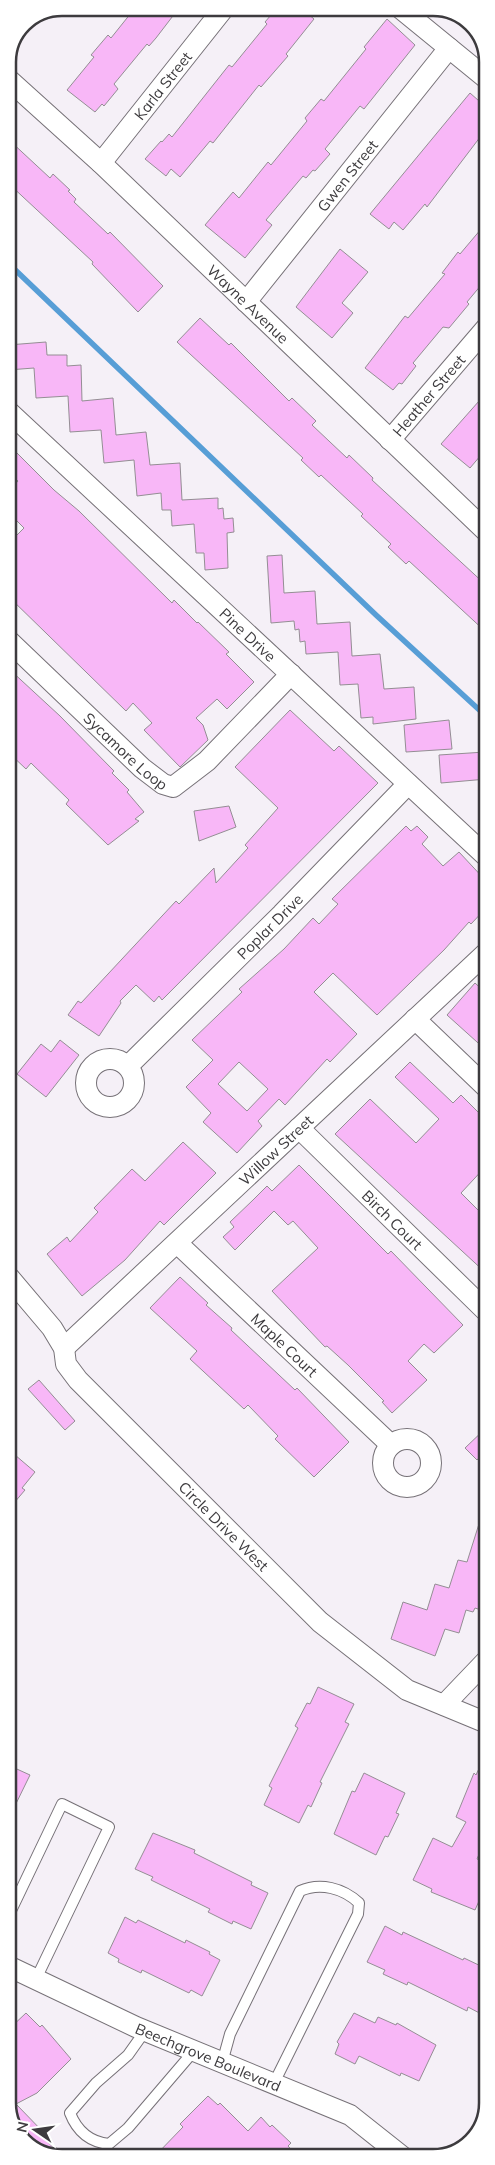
<svg xmlns="http://www.w3.org/2000/svg" width="495" height="2165" viewBox="0 0 495 2165" font-family="Mulish,sans-serif">
<style>
.lines{fill:none;stroke-linecap:round;stroke-linejoin:round}
.stream{stroke:#579ed6;stroke-width:5.5}
.building{fill:#f8b7f7;stroke:#948e94;fill-rule:evenodd}
.service-casing{stroke:#767177;stroke-width:12}
.minor-casing{stroke:#767177;stroke-width:22}
.service{stroke:#fff;stroke-width:10}
.minor{stroke:#fff;stroke-width:20}
.labels{text-anchor:middle;dominant-baseline:central;stroke-width:4;stroke-linejoin:round;paint-order:stroke}
.street-label{font-size:15px;fill:#3d3b3e;stroke:#fff}
.rim{fill:none;stroke:#3d3b3e;stroke-width:2.5}
</style>
<rect width="100%" height="100%" fill="#f5f0f7"/>
<g class="lines">
<path class="stream" d="M8 263 376 615 487 717"/>
</g>
<g class="building">
<path d="M135 8H179L156 38 149 46 147 44 114 84 118 89 104 106 102 104 95 112 67 90 94 57 91 55 108 35 111 38Z"/>
<path d="M277 8H301L314 19 286 54 288 56 261 87 259 85 213 143 210 141 180 177 171 169 166 176 145 159 161 141 162 142 169 134 172 137 229 65 232 67 267 24 265 22Z"/>
<path d="M387 19 415 45 364 109 360 106 325 149 330 154 315 171 313 170 306 178 303 176 266 220 272 225 245 258 205 225 233 192 239 198 268 162 271 165 307 121 305 118 321 99 324 101 366 49 364 47Z"/>
<path d="M470 93 487 108V128L427 207 425 204 403 230 394 222 389 229 370 214Z"/>
<path d="M8 139 50 178 53 174 70 190 68 191 76 199 74 202 108 234 110 232 163 286 138 312 92 264 93 262 8 183Z"/>
<path d="M487 222V278L467 302 469 304 449 328 443 327 413 363 416 366 402 384 399 383 393 390 365 368 405 316 408 318 445 274 442 273 458 252 460 254Z"/>
<path d="M340 249 368 272 342 303 353 313 332 338 296 307Z"/>
<path d="M200 318 229 345 231 343 289 401 292 398 316 421 312 425 347 458 349 455 373 478 372 480 487 586V633L409 561 406 564 388 547 391 544 361 516 363 514 321 475 319 477 301 460 303 458 177 342Z"/>
<path d="M46 342 47 355H67V366L81 365 82 401 113 398 116 435 146 432 150 465 180 463 182 500 218 498V509L223 508 224 519 233 518 234 532 227 533 228 568 205 570 204 553H196L194 524 172 526 171 510H162L161 493 137 496 134 460 104 463 101 430 70 432 68 396 36 398 34 368 8 370V345Z"/>
<path d="M487 392V448L470 468 441 444Z"/>
<path d="M8 444 54 490 79 511 172 603 174 600 197 623 198 622 229 652 226 654 254 682 227 709 217 699 196 718 203 725 208 740 180 767 144 730 152 723 133 703 126 711 8 596V544L24 528 8 512V492L18 481 8 472Z"/>
<path d="M282 555 284 593 315 591 317 624 350 622 352 656 380 654 384 689 414 687 416 719 373 724V717L361 718 358 684 340 685 338 652 306 654 305 641 300 642 299 629 295 630 294 621 271 623 267 556Z"/>
<path d="M8 668 60 716 114 771 112 773 129 790 127 792 144 812 135 819 139 821 108 845 66 804 69 800 31 763 26 769 8 752Z"/>
<path d="M290 710 334 751 339 746 378 783 162 1000 159 996 154 1002 136 985 120 1001 121 1003 99 1036 68 1015 78 1001 81 1003 176 901 179 904 214 868 216 883 248 848 245 845 278 808 235 767Z"/>
<path d="M449 720 452 749 406 752 404 725Z"/>
<path d="M485 752 487 779 441 783 439 755Z"/>
<path d="M229 806 236 827 199 841 194 811Z"/>
<path d="M406 826 411 831 417 826 428 837 422 844 443 866 459 852 487 882V907L471 924 469 922 444 950 377 1015 333 973 314 992 357 1034 330 1062 327 1059 285 1105 279 1099 258 1121 262 1126 237 1153 203 1122 211 1113 186 1087 213 1060 192 1040 242 992 239 989 284 949 313 918 319 924 338 904 332 899ZM239 1062 268 1089 247 1111 218 1084Z"/>
<path d="M475 983 487 994V1051L447 1015Z"/>
<path d="M60 1040 79 1055 46 1097 17 1074 41 1044 51 1052Z"/>
<path d="M410 1062 453 1103 461 1095 487 1121V1165L461 1193 487 1219V1274L335 1134 370 1099 416 1143 439 1119 395 1077Z"/>
<path d="M183 1142 216 1173 164 1225 160 1221 125 1260 82 1296 47 1254 67 1237 70 1242 98 1212 94 1208 132 1169 145 1181Z"/>
<path d="M299 1165 388 1254 391 1251 463 1325 434 1353 424 1344 408 1361 427 1380 392 1413 382 1402 384 1401 348 1365 327 1346 325 1347 272 1291 318 1248 293 1221 288 1225 274 1211 235 1250 223 1237 234 1227 230 1222 253 1200 267 1186 272 1191Z"/>
<path d="M180 1277 208 1303 206 1305 232 1328 231 1330 295 1390 297 1388 349 1442 314 1477 275 1439 278 1436 248 1405 244 1409 190 1359 197 1351 150 1308Z"/>
<path d="M39 1380 75 1421 65 1430 28 1389Z"/>
<path d="M487 1427V1449L477 1460 465 1448Z"/>
<path d="M8 1449 35 1472 22 1488 25 1490 8 1510Z"/>
<path d="M484 1508 487 1509V1600L484 1611 475 1608 473 1612 466 1610 459 1633 445 1629 435 1656 391 1639 403 1602 427 1610 435 1584 449 1588 458 1560 467 1562Z"/>
<path d="M318 1687 354 1704 345 1722 349 1724 320 1782 322 1783 311 1807 308 1805 299 1823 264 1805 272 1788 269 1786 298 1728 295 1726 307 1703 310 1704Z"/>
<path d="M487 1751V1835L477 1859 487 1864V1883L475 1910 431 1892 432 1889 413 1880 433 1838 452 1847 466 1822 456 1817 474 1773 476 1775Z"/>
<path d="M8 1765 30 1775 8 1820Z"/>
<path d="M364 1773 405 1793 396 1813 399 1814 388 1837 385 1836 376 1855 334 1834 352 1791 355 1792Z"/>
<path d="M153 1833 195 1850 194 1853 252 1882 251 1885 268 1893 251 1929 233 1921 232 1924 208 1912 210 1909 151 1880 153 1877 135 1869Z"/>
<path d="M125 1917 136 1923 138 1920 185 1943 186 1940 210 1952 209 1954 220 1960 202 1996 191 1990 189 1993 142 1970 141 1973 118 1962 119 1959 108 1953Z"/>
<path d="M385 1926 402 1935 403 1932 463 1960 464 1958 487 1969V2017L468 2007 467 2011 408 1982 407 1985 383 1974 385 1970 367 1962Z"/>
<path d="M26 2013 40 2027 42 2025 71 2059 37 2093 16 2104 47 2136 44 2138 62 2157H56L24 2142 8 2113V2030Z"/>
<path d="M354 2013 375 2023 378 2017 396 2025 397 2023 436 2045 419 2081 401 2073 400 2076 359 2056 355 2064 335 2054 339 2044 337 2042Z"/>
<path d="M208 2096 218 2105 220 2103 248 2131 261 2117 270 2127 272 2125 291 2143 288 2146 298 2157H154L183 2127 180 2124Z"/>
</g>
<g class="lines">
<g class="service-casing">
<g id="service">
<path d="M8 1917 62 1804 109 1827 36 1979"/>
<path d="M145 2031 128 2055 96 2083 70 2113C77 2131 90 2142 109 2144L128 2128 193 2052"/>
<path d="M222 2063 230 2034 300 1891C320 1882 343 1888 359 1903L358 1914 274 2083"/>
</g>
</g>
<g class="minor-casing">
<g id="minor">
<path d="M400 8 487 79"/>
<path id="s1" d="M8 79 101 163 487 532"/>
<path id="s2" d="M101 163 224 8"/>
<path id="s3" d="M246 302 449 48"/>
<path id="s4" d="M8 411 487 857"/>
<path id="s5" d="M390 440 487 327"/>
<path id="s6" d="M8 640 142 768 163 784 173 787 207 761 291 674"/>
<path d="M415 1019 487 1088"/>
<circle cx="110" cy="1083" r="24"/>
<path id="s7" d="M128 1066 282 914 408 784"/>
<path id="s8" d="M299 1128 487 1312"/>
<path id="s9" d="M177 1243 391 1445"/>
<path id="s10" d="M8 1276 52 1328 64 1348 66 1364 78 1380 320 1622 407 1690 487 1723"/>
<path id="s11" d="M64 1348 487 952"/>
<circle cx="407" cy="1463" r="24"/>
<path d="M444 1705 487 1660"/>
<path id="s12" d="M8 1966 136 2027 350 2115 403 2157"/>
</g>
</g>
<use href="#service" class="service"/>
<use href="#minor" class="minor"/>
</g>
<g class="labels">
<g class="street-label">
<text stroke="none"><textPath href="#s2" startOffset="99">Karla Street</textPath></text>
<text stroke="none"><textPath href="#s3" startOffset="162">Gwen Street</textPath></text>
<text stroke="none"><textPath href="#s1" startOffset="329">Wayne Avenue</textPath></text>
<text stroke="none"><textPath href="#s5" startOffset="59">Heather Street</textPath></text>
<text stroke="none"><textPath href="#s4" startOffset="328">Pine Drive</textPath></text>
<text stroke="none"><textPath href="#s6" startOffset="162">Sycamore Loop</textPath></text>
<text stroke="none"><textPath href="#s7" startOffset="199">Poplar Drive</textPath></text>
<text stroke="none"><textPath href="#s11" startOffset="290">Willow Street</textPath></text>
<text stroke="none"><textPath href="#s8" startOffset="131">Birch Court</textPath></text>
<text stroke="none"><textPath href="#s9" startOffset="148">Maple Court</textPath></text>
<text stroke="none"><textPath href="#s10" startOffset="334">Circle Drive West</textPath></text>
<text stroke="none"><textPath href="#s12" startOffset="220">Beechgrove Boulevard</textPath></text>
</g>
</g>
<path d="M0 0H495V2165H0ZM62 16H433A46 46 0 0 1 479 62V2103A46 46 0 0 1 433 2149H62A46 46 0 0 1 16 2103V62A46 46 0 0 1 62 16Z" fill="#fff" fill-rule="evenodd"/>
<path class="rim" d="M62 16H433A46 46 0 0 1 479 62V2103A46 46 0 0 1 433 2149H62A46 46 0 0 1 16 2103V62A46 46 0 0 1 62 16Z"/>
<g transform="translate(35 2130) rotate(283)" stroke="#ffffff" stroke-width="4" paint-order="stroke">
<path d="M0-4L9 19L0 12L-9 19Z" fill="#3d3b3e"/>
<text y="-8" font-size="14" font-weight="bold" text-anchor="middle" fill="#3d3b3e">N</text>
</g>
</svg>
